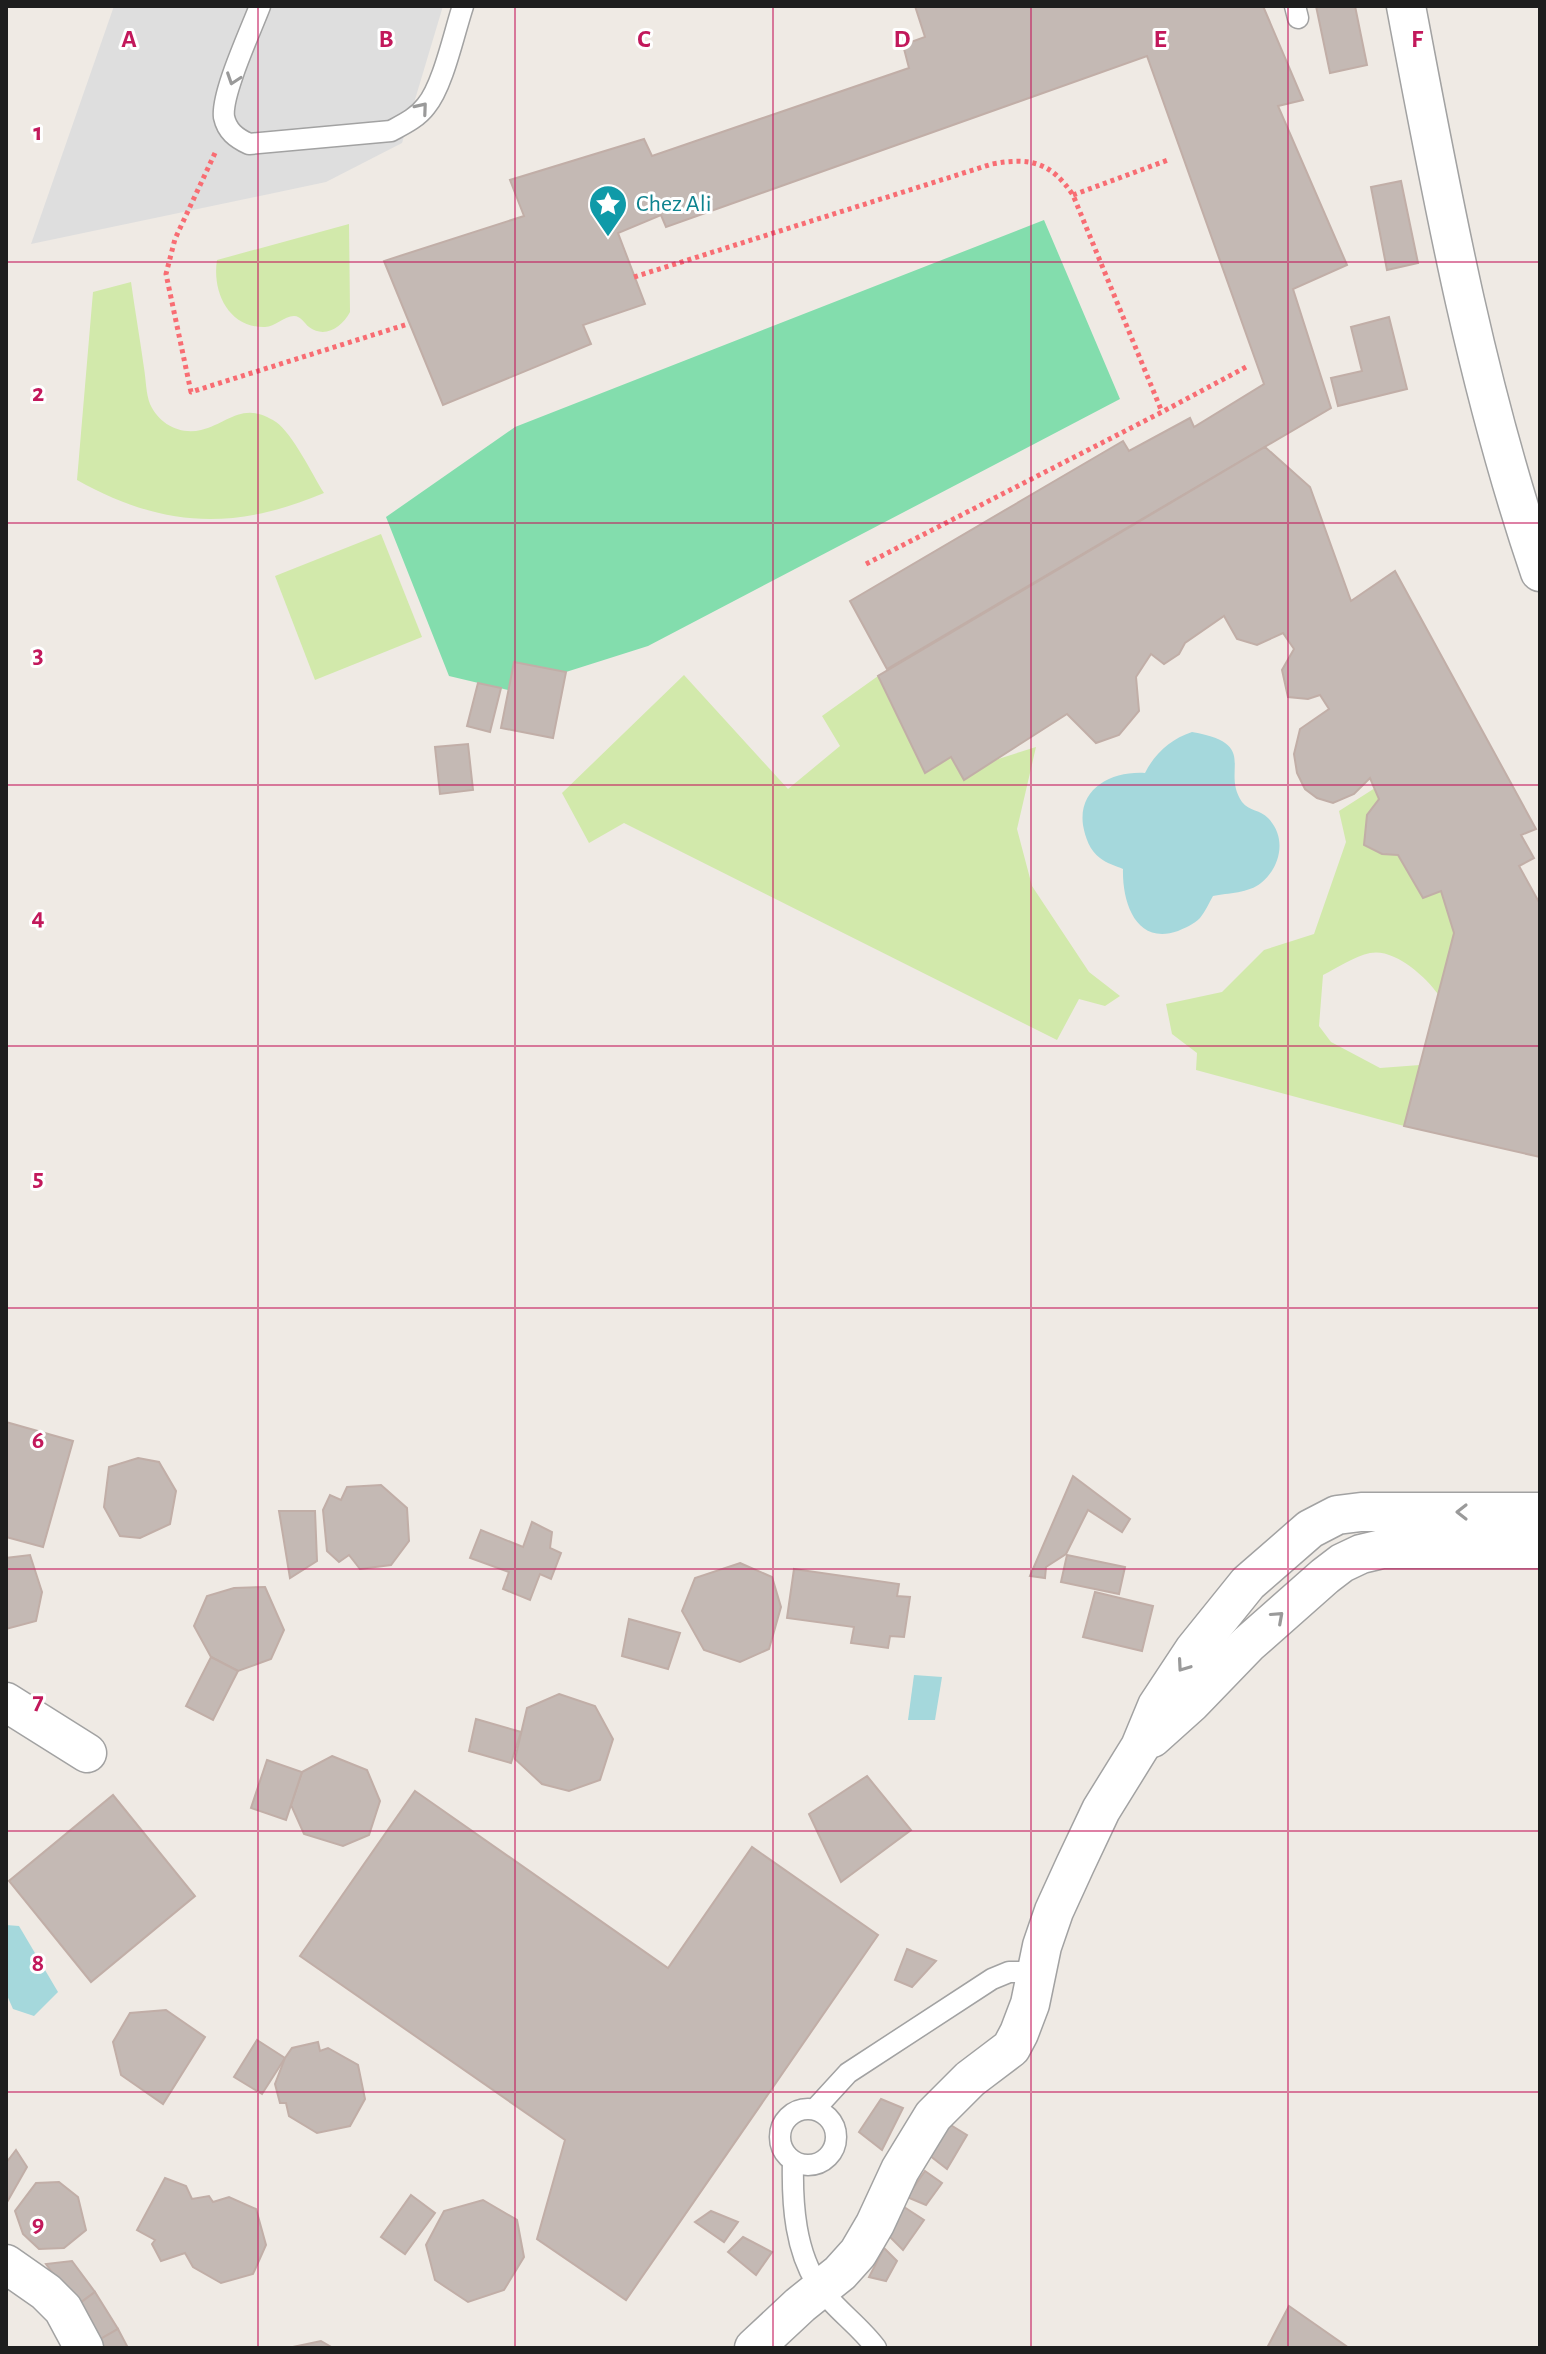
<svg xmlns="http://www.w3.org/2000/svg" width="1546" height="2354" viewBox="0 0 1546 2354" font-family="'Alegreya Sans',sans-serif">
<style>
.grass{fill:#d2e9ab}
.pitch{fill:#83ddad}
.parking{fill:#dedede}
.water{fill:#a5d8dc}
.building{fill:#c4b9b4;stroke:#c1aea7;stroke-width:2}
.lines{fill:none;stroke-linecap:round;stroke-linejoin:round}
.service-casing{stroke:#a2a2a2;stroke-width:23}
.minor-casing{stroke:#a2a2a2;stroke-width:41}
.path{stroke:#f86d73;stroke-width:5;stroke-dasharray:4 4;stroke-linecap:butt}
.service{stroke:#fff;stroke-width:20}
.minor{stroke:#fff;stroke-width:38}
.oneway{stroke:#9a9a9a}
.grid{fill:none;stroke:#c2185b;stroke-width:2;stroke-opacity:0.55}
.labels{text-anchor:middle;dominant-baseline:central;stroke-width:6;stroke-linejoin:round;paint-order:stroke}
.culture-label{font-size:24px;fill:#0d838f;stroke:#fff;text-anchor:start}
.grid-label{font-size:26px;text-anchor:middle;font-weight:bold;fill:#c2185b;stroke:#fff;stroke-width:6;stroke-linejoin:round;paint-order:stroke}
</style>
<rect width="100%" height="100%" fill="#efeae4"/>
<g class="grass">
<path d="M349 224 350 312C342 327 325 339 309 327 304 323 301 316 294 316 284 316 275 327 265 327 228 328 212 291 217 260Z"/>
<path d="M131 282C135 311 140 339 144 368 146 380 146 394 150 404 159 424 180 435 201 430 229 423 243 400 276 422 293 434 312 474 324 493 234 531 163 528 77 480L93 292Z"/>
<path d="M381 534 422 637 315 680 275 576Z"/>
<path d="M684 675 788 789 840 746 822 716 878 676 925 773 951 757 964 780 992 761 1036 747 1017 829 1032 886 1089 972 1120 996 1105 1006 1079 999 1057 1040 624 823 589 843 562 793Z"/>
<path d="M1375 788 1379 799 1367 815 1364 844 1382 854 1398 855 1423 898 1441 891 1454 933 1438 994C1425 976 1394 948 1370 953 1355 956 1337 968 1323 975L1319 1026 1331 1042 1380 1068 1420 1065 1404 1126 1196 1070 1197 1053 1172 1034 1166 1004 1222 992 1264 950 1314 934 1346 842 1339 811Z"/>
</g>
<path class="pitch" d="M1044 220 1120 399 648 646 566 672 514 662 508 690 449 676 386 517 515 427Z"/>
<path class="parking" d="M114 6H443L402 143 326 182 31 244Z"/>
<g class="water">
<path d="M1192 732C1261 744 1220 770 1242 802 1249 811 1261 810 1268 818 1287 837 1281 867 1261 883 1249 893 1228 893 1213 896 1209 903 1205 912 1200 918 1194 924 1185 928 1178 931 1136 946 1122 902 1123 869 1116 866 1106 863 1100 858 1090 851 1085 837 1083 825 1078 788 1112 771 1145 773 1155 753 1171 739 1192 732Z"/>
<path d="M914 1675 942 1677 935 1720H908Z"/>
<path d="M6 1925 19 1926 58 1992 34 2016 13 2009 6 1993Z"/>
</g>
<g class="building">
<path d="M915 6H1263L1303 100 1278 106 1347 265 1293 289 1331 408 887 669 850 601 1123 441 1129 451 1190 418 1194 427 1264 384 1147 56 666 227 661 215 618 233 645 304 583 325 591 344 443 405 384 261 524 216 510 180 644 139 652 156 909 68 903 45 925 37Z"/>
<path d="M1316 6H1355L1367 65 1330 73Z"/>
<path d="M1401 181 1418 263 1387 270 1371 187Z"/>
<path d="M1389 317 1407 389 1338 406 1331 378 1362 371 1351 327Z"/>
<path d="M1265 447 1310 487 1351 601 1395 571 1536 829 1521 835 1534 858 1519 866 1540 904V1157L1404 1126 1454 933 1441 891 1423 898 1398 855 1382 854 1364 845 1367 815 1379 799 1370 778 1354 794 1333 803 1317 798 1305 789 1297 773 1294 754 1300 729 1329 709 1320 695 1308 699 1288 697 1282 670 1294 649 1283 633 1257 645 1237 639 1224 616 1185 643 1179 654 1164 664 1151 654 1136 677 1139 711 1119 735 1096 743 1067 714 964 780 951 757 925 773 878 676Z"/>
<path d="M514 662 566 672 553 738 501 728Z"/>
<path d="M478 683 501 688 490 732 467 726Z"/>
<path d="M468 744 473 790 440 794 435 747Z"/>
<path d="M6 1422 73 1441 43 1547 6 1537Z"/>
<path d="M138 1458 159 1462 176 1491 170 1524 140 1538 120 1536 104 1507 109 1467Z"/>
<path d="M1073 1476 1130 1519 1122 1532 1088 1510 1066 1554 1046 1567 1045 1578 1030 1576Z"/>
<path d="M381 1485 407 1508 409 1541 391 1565 360 1569 349 1555 339 1562 327 1551 323 1510 330 1495 341 1500 347 1487Z"/>
<path d="M279 1511H315L317 1561 290 1578Z"/>
<path d="M532 1522 552 1532 550 1548 561 1553 551 1579 540 1574 530 1600 503 1589 509 1572 470 1558 481 1530 523 1547Z"/>
<path d="M30 1555 42 1592 36 1621 6 1629V1558Z"/>
<path d="M1067 1555 1125 1567 1119 1594 1061 1582Z"/>
<path d="M740 1563 772 1577 781 1607 769 1649 740 1662 704 1650 682 1611 695 1578Z"/>
<path d="M794 1569 899 1584 897 1596 910 1597 904 1637 890 1636 888 1648 851 1643 854 1627 787 1618Z"/>
<path d="M265 1587 284 1630 271 1659 238 1671 211 1657 194 1626 207 1596 234 1588Z"/>
<path d="M1095 1592 1153 1606 1142 1651 1083 1637Z"/>
<path d="M629 1619 680 1633 668 1669 622 1656Z"/>
<path d="M211 1657 238 1671 213 1720 186 1706Z"/>
<path d="M559 1694 595 1706 613 1739 600 1780 569 1791 542 1784 515 1759 527 1708Z"/>
<path d="M476 1719 521 1732 511 1763 469 1751Z"/>
<path d="M332 1756 367 1770 380 1801 369 1835 343 1846 304 1834 291 1805 302 1772Z"/>
<path d="M267 1760 302 1772 286 1820 251 1808Z"/>
<path d="M867 1776 911 1830 841 1882 809 1814Z"/>
<path d="M415 1791 668 1968 752 1847 878 1935 626 2300 537 2239 565 2140 300 1956Z"/>
<path d="M113 1795 195 1896 91 1982 9 1881Z"/>
<path d="M907 1949 936 1961 912 1987 895 1980Z"/>
<path d="M166 2010 205 2037 163 2104 121 2075 113 2042 130 2013Z"/>
<path d="M257 2040 285 2058 262 2094 234 2077Z"/>
<path d="M318 2042 320 2051 328 2048 358 2065 365 2099 350 2126 317 2133 289 2116 286 2103H280L275 2084 285 2058 292 2048Z"/>
<path d="M881 2099 903 2108 882 2150 859 2132Z"/>
<path d="M949 2124 967 2135 947 2169 929 2155Z"/>
<path d="M16 2150 27 2167 6 2204V2163Z"/>
<path d="M925 2171 942 2183 926 2205 907 2197Z"/>
<path d="M165 2178 186 2186 192 2199 209 2196 213 2202 229 2197 256 2209 266 2245 253 2274 221 2283 193 2267 185 2253 161 2261 152 2244 155 2240 137 2230Z"/>
<path d="M59 2182 78 2197 86 2230 64 2248 39 2249 23 2234 15 2211 36 2183Z"/>
<path d="M411 2195 435 2213 405 2254 381 2237Z"/>
<path d="M483 2200 517 2220 524 2257 504 2290 468 2302 435 2280 426 2245 444 2211Z"/>
<path d="M901 2205 924 2220 903 2250 888 2235Z"/>
<path d="M711 2211 738 2222 724 2242 695 2222Z"/>
<path d="M743 2237 772 2252 756 2275 728 2252Z"/>
<path d="M884 2248 897 2261 886 2281 869 2277Z"/>
<path d="M72 2261 95 2292 76 2306 46 2264Z"/>
<path d="M95 2292 118 2329 97 2341 76 2306Z"/>
<path d="M1289 2306 1349 2348H1267Z"/>
<path d="M118 2329 128 2348H100L97 2341Z"/>
<path d="M321 2341 333 2348H288Z"/>
</g>
<g class="lines">
<g class="service-casing">
<g id="service">
<path d="M260 6C251 30 221 94 224 117 227 131 236 138 249 144L391 131C404 124 417 118 426 106 443 86 454 33 463 6"/>
<path d="M1295 6 1298 18"/>
<circle cx="808" cy="2137" r="28"/>
<path d="M815 2109 848 2073 992 1979 1009 1972H1036"/>
<path d="M793 2162C792 2204 795 2253 820 2288 836 2310 860 2326 876 2348"/>
</g>
</g>
<g class="minor-casing">
<g id="minor">
<path d="M1406 6C1442 197 1477 388 1540 572"/>
<path d="M6 1702 87 1753"/>
<path d="M1152 1738 1191 1703 1248 1644 1325 1576 1342 1563 1361 1554 1382 1549H1540"/>
<path d="M6 2264 46 2292 63 2309 84 2348"/>
<path d="M754 2348 800 2305 840 2273 858 2253 875 2224 900 2170 933 2116 970 2079 1011 2048 1019 2033 1030 2004 1042 1946 1054 1911 1075 1865 1101 1810 1140 1747 1157 1706 1194 1650 1248 1583 1310 1529 1337 1515 1361 1512H1540"/>
</g>
</g>
<g class="path">
<path d="M215 153 175 239 166 274 191 392 408 324"/>
<path d="M1073 195 1168 160"/>
<path d="M634 277 992 164C1030 157 1051 162 1073 195L1162 412"/>
<path d="M866 564 1162 412 1248 366"/>
</g>
<use href="#service" class="service"/>
<use href="#minor" class="minor"/>
</g>
<defs><path id="oneway-chevron" d="M-2-3.5L2.5 0L-2 3.5" fill="none" stroke-width="1.6" stroke-linecap="round" stroke-linejoin="round" transform="scale(2)"/></defs>
<g class="oneway">
<use href="#oneway-chevron" transform="translate(233 79) rotate(109)"/>
<use href="#oneway-chevron" transform="translate(422 108) rotate(-50)"/>
<use href="#oneway-chevron" transform="translate(1462 1512) rotate(-180)"/>
<use href="#oneway-chevron" transform="translate(1278 1617) rotate(-42)"/>
<use href="#oneway-chevron" transform="translate(1183 1666) rotate(125)"/>
</g>
<path class="grid" d="M258 6V2348M515 6V2348M773 6V2348M1031 6V2348M1288 6V2348M6 262H1540M6 523H1540M6 785H1540M6 1046H1540M6 1308H1540M6 1569H1540M6 1831H1540M6 2092H1540"/>
<defs>
<g id="sight-pin" transform="scale(2)"><path d="M0 17L-7.5 6A9.5 9.5 0 1 1 7.5 6Z" fill="#0f9aa8" stroke="#fff"/><path d="M0-6L1.8-2.2L6-1.7L2.9 1.2L3.7 5.4L0 3.3L-3.7 5.4L-2.9 1.2L-6-1.7L-1.8-2.2Z" fill="#fff"/></g>
</defs>
<g fill-rule="evenodd">
<use href="#sight-pin" x="608" y="204"/>
</g>
<g class="labels">
<g class="culture-label">
<text x="636" y="204">Chez Ali</text>
</g>
</g>
<g class="grid-label">
<text x="129" y="47">A</text>
<text x="386" y="47">B</text>
<text x="644" y="47">C</text>
<text x="902" y="47">D</text>
<text x="1160" y="47">E</text>
<text x="1417" y="47">F</text>
<text x="38" y="140">1</text>
<text x="38" y="401">2</text>
<text x="38" y="663">3</text>
<text x="38" y="925">4</text>
<text x="38" y="1186">5</text>
<text x="38" y="1448">6</text>
<text x="38" y="1709">7</text>
<text x="38" y="1971">8</text>
<text x="38" y="2232">9</text>
</g>
<rect width="1546" height="2354" fill="none" stroke="#1e1e1e" stroke-width="16"/>
</svg>
